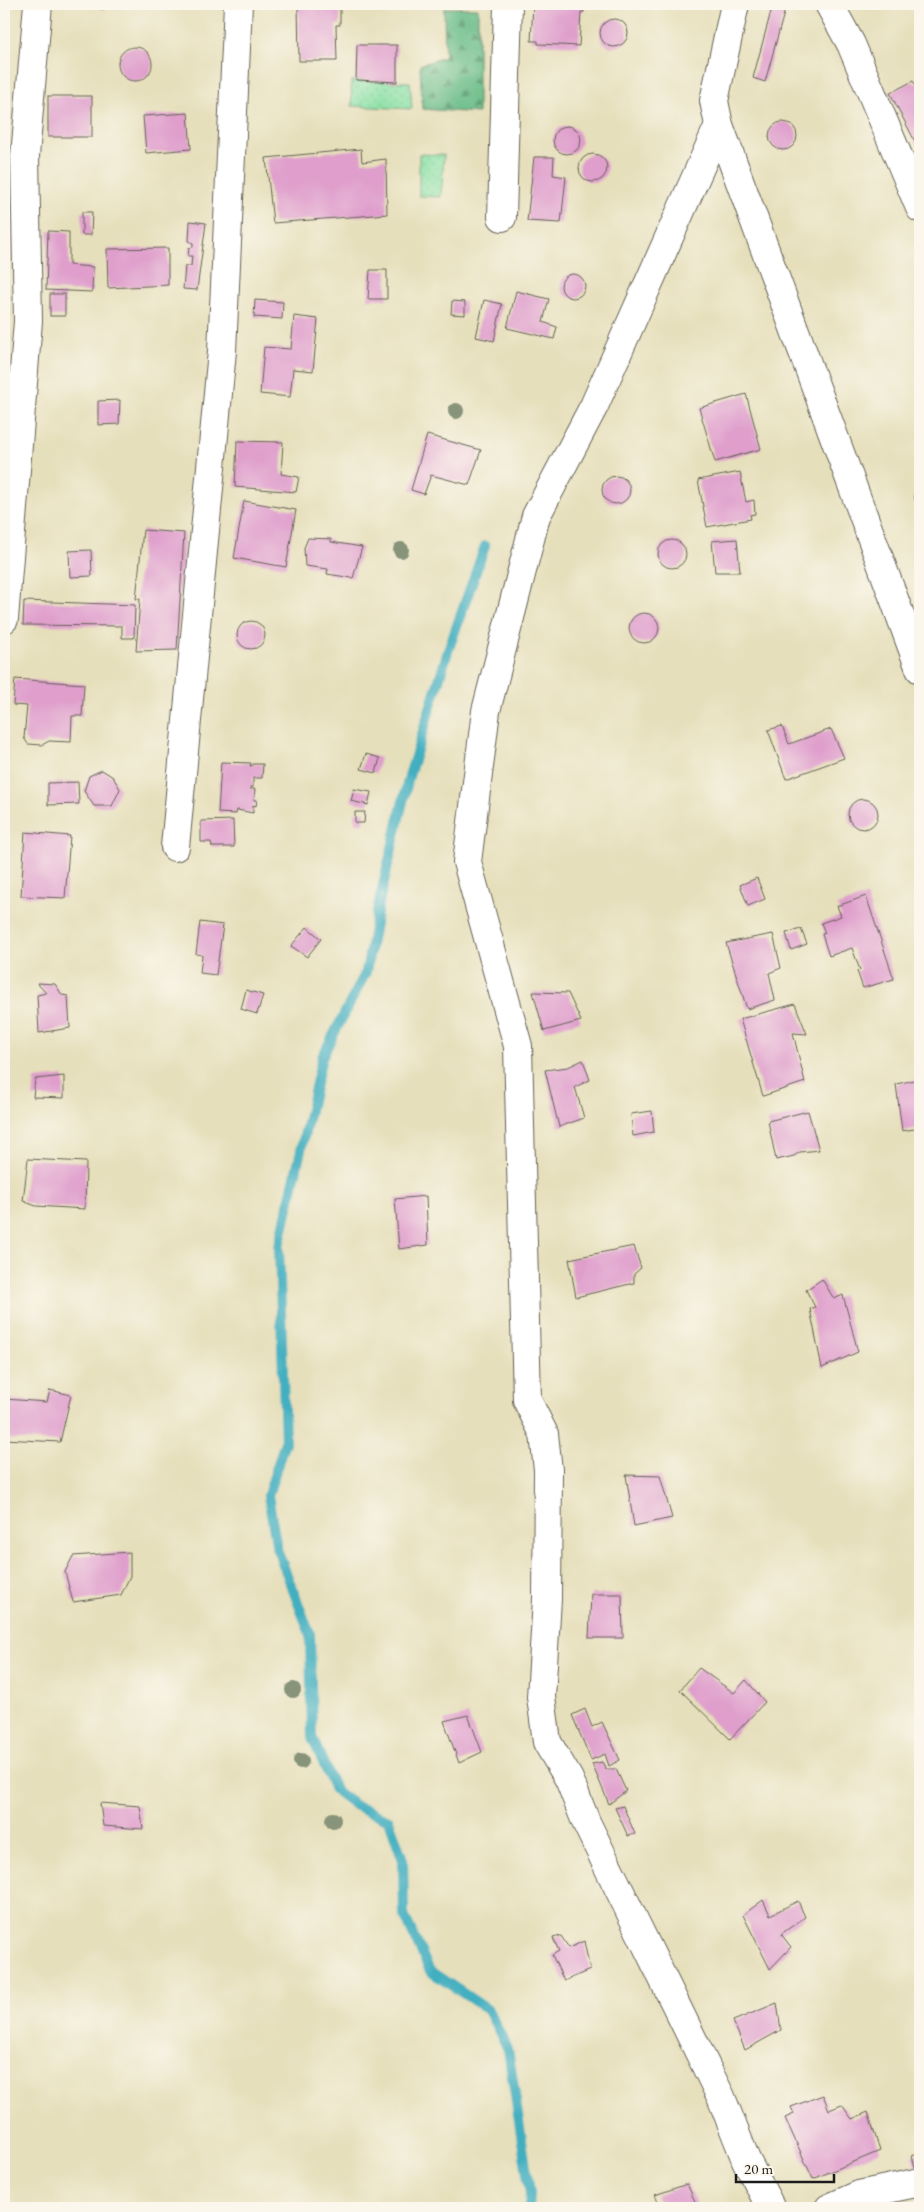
<svg xmlns="http://www.w3.org/2000/svg" width="924" height="2212" viewBox="0 0 924 2212" font-family="'EB Garamond',serif">
<style>
.forest{fill:url(#forest-firs);stroke:#446d53}
.park{fill:url(#park-dots);stroke:#527e60}
.lines{fill:none;stroke-linecap:round;stroke-linejoin:round}
.stream{stroke:#42afc0;stroke-width:10}
.building{fill:#df9ecc}
.street-casing{stroke:#636054;stroke-width:30}
.street{stroke:#fff;stroke-width:28}
.tree{fill:#88947a}
</style>
<defs>
<pattern id="forest-firs" width="22" height="20" patternUnits="userSpaceOnUse" patternTransform="scale(1.25)"><rect width="22" height="20" fill="#6dbe8a"/><path d="M5 1l3.5 6h-7zM16 11l3.5 6h-7z" fill="#599a70"/></pattern>
<pattern id="park-dots" width="8" height="8" patternUnits="userSpaceOnUse" patternTransform="scale(1.25)"><rect width="8" height="8" fill="#87e0a4"/><path d="M2 2h.1M6 6h.1" fill="none" stroke="#74c08d" stroke-width="1.8" stroke-linecap="round"/></pattern>
</defs>
<rect width="100%" height="100%" fill="#fbf7ec"/>
<filter id="ink" filterUnits="userSpaceOnUse"><feTurbulence type="fractalNoise" baseFrequency=".02" numOctaves="2"/><feDisplacementMap in="SourceGraphic" scale="10" xChannelSelector="R" yChannelSelector="G"/><feConvolveMatrix kernelMatrix="1 2 1 2 8 2 1 2 1" color-interpolation-filters="sRGB"/></filter>
<filter id="wash" filterUnits="userSpaceOnUse"><feTurbulence type="fractalNoise" baseFrequency=".0096" numOctaves="4" result="noise"/><feDisplacementMap in="SourceGraphic" scale="20" xChannelSelector="R" yChannelSelector="G"/><feGaussianBlur stdDeviation="1.12" result="paint"/><feColorMatrix in="noise" values="0 0 0 0 0 0 0 0 0 0 0 0 0 0 0 0 0 1.4 0 .05"/><feComposite in="paint" operator="in"/></filter>
<g filter="url(#wash)">
<rect width="100%" height="100%" fill="#e6dfbb"/>
<path class="forest" d="M444 8H478V113L422 109 420 65 445 57Z"/>
<g class="park">
<path d="M351 81 410 82 412 109 352 106Z"/>
<path d="M419 154 444 155 441 197 419 196Z"/>
</g>
<g class="lines">
<path class="stream" d="M485 546 448 651 409 776 378 907 366 972 322 1057 279 1247 285 1442 268 1495 277 1549 310 1634 312 1737 335 1790 356 1806 389 1820 403 1860 404 1915 430 1971 488 2010 508 2049 530 2193 529 2208"/>
</g>
<g id="blocks">
<g class="building">
<path d="M100 4H134V6L101 9Z"/>
<path d="M298 4H340V25H336L337 61H299Z"/>
<path d="M533 4H584V12H581L579 46 538 44V41H531Z"/>
<path d="M773 4 786 6 765 82 753 78Z"/>
<circle cx="614" cy="33" r="14"/>
<path d="M357 45H397V82L356 80Z"/>
<circle cx="135" cy="64" r="17"/>
<path d="M913 81 915 84 920 81V151L890 93Z"/>
<rect x="48" y="96" width="44" height="41"/>
<path d="M188 113 191 149 146 153 143 116Z"/>
<circle cx="783" cy="136" r="14"/>
<circle cx="567" cy="140" r="14"/>
<path d="M361 149 362 162 386 159 387 214 273 223 266 158Z"/>
<circle cx="593" cy="168" r="14"/>
<path d="M534 157H554L553 175 566 177 561 223 527 221Z"/>
<path d="M82 212H92L91 235H82Z"/>
<path d="M190 221 206 223 197 290 183 289 185 266H191L192 256H188L189 248 193 247V243L189 241Z"/>
<path d="M48 231 69 232V265L93 267 92 292 46 290Z"/>
<path d="M168 248V285L108 288 107 249Z"/>
<path d="M370 270H387V299H368Z"/>
<circle cx="573" cy="286" r="12"/>
<path d="M516 291 549 299 543 322 557 327 554 339 507 328Z"/>
<rect x="50" y="294" width="15" height="22"/>
<path d="M255 300 283 302 282 319 254 317Z"/>
<path d="M484 300 502 304 494 341 476 337Z"/>
<path d="M452 301 465 302V315L451 314Z"/>
<path d="M294 316 318 319 313 371 293 369 290 397 260 394 264 347 291 349Z"/>
<path d="M746 394 761 449 715 462 699 408Z"/>
<path d="M120 400 119 424 98 425V401Z"/>
<path d="M427 435 481 450 469 485 431 475 424 494 411 490Z"/>
<path d="M237 441 283 442 281 474 299 477 296 492 235 487Z"/>
<path d="M740 472 746 502 754 500 755 514 750 515 751 519 707 527 698 480Z"/>
<circle cx="616" cy="490" r="14"/>
<path d="M920 483V507L915 500 914 495 917 487Z"/>
<path d="M244 501 296 510 286 567 234 558Z"/>
<path d="M143 530 184 533 177 650 136 651 140 599H136Z"/>
<path d="M308 538 331 539V542L362 547 353 578 327 574 328 569 305 566 304 548Z"/>
<path d="M737 539 740 572H715L712 541Z"/>
<circle cx="672" cy="554" r="14"/>
<path d="M91 550 92 576 70 577 69 551Z"/>
<path d="M24 601 135 605 134 638H122V626L23 625Z"/>
<circle cx="644" cy="628" r="15"/>
<circle cx="251" cy="635" r="14"/>
<path d="M15 679 84 684 82 716H72L71 742 49 741 42 745 28 744 24 738 27 706 13 705Z"/>
<path d="M782 726 789 744 831 729 844 758 786 779 768 730Z"/>
<path d="M366 754 380 758 376 773 361 769Z"/>
<path d="M221 762 251 763 250 766H252L253 764H263L262 778H253V787H250V789H255L254 800H257L256 806 253 805V813L237 810 236 814 218 813Z"/>
<path d="M102 770 113 777 120 789 112 806H94L84 791 89 776Z"/>
<path d="M78 782 79 804 48 805V783Z"/>
<path d="M354 789 371 792 368 805 351 801Z"/>
<circle cx="863" cy="814" r="15"/>
<path d="M355 812H365L364 823H355Z"/>
<path d="M233 820 234 847H212L211 842H201V821Z"/>
<path d="M25 832 70 836 65 898 21 896Z"/>
<path d="M757 878 765 899 748 906 740 885Z"/>
<path d="M866 896 894 979 863 988 857 971 860 970 852 948 829 956 822 934 825 933 821 923 841 916 837 906Z"/>
<path d="M200 922 223 925 216 975 200 973 202 955 196 954Z"/>
<path d="M307 927 321 939 307 957 291 946Z"/>
<path d="M801 929 807 944 791 950 786 933Z"/>
<path d="M773 934 781 968 769 973 775 1000 747 1009 726 943Z"/>
<path d="M37 983 55 984 62 995 68 996 70 1028 39 1033 37 995 46 993Z"/>
<path d="M246 990 263 995 257 1014 241 1009Z"/>
<path d="M533 992 568 993 581 1021 544 1031Z"/>
<path d="M795 1004 807 1034 793 1033 805 1082 763 1096 740 1019Z"/>
<path d="M583 1060 590 1080 575 1087 584 1118 559 1127 545 1070 568 1067Z"/>
<path d="M64 1076V1098L33 1097 35 1079Z"/>
<path d="M920 1079V1128L902 1131 896 1084Z"/>
<path d="M652 1111 654 1132 633 1136 631 1114Z"/>
<path d="M808 1111 819 1150 800 1152 794 1156 776 1160 768 1121Z"/>
<path d="M28 1159 86 1162 85 1209 36 1206 23 1201Z"/>
<path d="M426 1196 428 1245 399 1249 395 1199Z"/>
<path d="M634 1246 641 1268 634 1274V1283L576 1297 569 1259Z"/>
<path d="M822 1279 834 1299 843 1295 858 1352 822 1368 810 1309 815 1307 806 1290Z"/>
<path d="M50 1390 71 1395 60 1442 4 1439V1399L47 1402Z"/>
<path d="M626 1475 660 1476 672 1518 634 1526Z"/>
<path d="M130 1552V1576L121 1595 73 1602 65 1572 73 1556Z"/>
<path d="M591 1594H622L623 1638H589Z"/>
<path d="M699 1668 734 1693 746 1680 765 1702 730 1739 680 1690Z"/>
<path d="M585 1709 592 1727 602 1722 620 1760 609 1766 605 1754 591 1760 572 1715Z"/>
<path d="M468 1715 482 1752 459 1763 444 1721Z"/>
<path d="M602 1762 606 1769H616L626 1791 609 1804 592 1764Z"/>
<path d="M100 1803 140 1806 143 1829 103 1826Z"/>
<path d="M623 1806 635 1834 628 1836 615 1808Z"/>
<path d="M763 1900 770 1915 798 1901 805 1917 781 1934 791 1947 770 1969 743 1915Z"/>
<path d="M561 1936 569 1948 584 1941 590 1970 564 1981 552 1955 559 1951 553 1938Z"/>
<path d="M777 2003 781 2030 745 2050 733 2021Z"/>
<path d="M823 2095 829 2110 842 2105 852 2119 868 2112 880 2151 813 2179 785 2118 794 2114 791 2107Z"/>
<path d="M920 2153V2165L915 2167 912 2156Z"/>
<path d="M687 2184 698 2208H654L659 2205 655 2195Z"/>
</g>
</g>
</g>
<g filter="url(#ink)">
<use href="#blocks" fill-opacity="0" stroke="#636054" stroke-width="1"/>
<g class="lines">
<g class="street-casing">
<g id="street">
<path d="M735 4 714 101 719 125 920 669"/>
<path d="M829 4 851 44 920 208"/>
<path d="M719 125 594 406 536 516 486 711 467 862 518 1046 527 1400 544 1434 548 1470 547 1599 541 1697 547 1742 569 1779 586 1822 721 2097 746 2160 771 2208"/>
<path d="M502 217 508 4"/>
<path d="M4 619 28 321 25 156 38 4"/>
<path d="M175 847 222 351 238 4"/>
<path d="M829 2208 859 2195 920 2182"/>
</g>
</g>
<use href="#street" class="street"/>
</g>
<g class="tree">
<circle cx="456" cy="411" r="8"/>
<circle cx="401" cy="550" r="8"/>
<circle cx="293" cy="1690" r="8"/>
<circle cx="301" cy="1761" r="8"/>
<circle cx="333" cy="1820" r="8"/>
</g>
</g>
<rect width="924" height="2212" fill="none" stroke="#fbf7ec" stroke-width="20"/>
<path d="M736 2174v8h98v-8" fill="none" stroke="#1c1c1c" stroke-width="2.5"/>
<text x="744" y="2174" font-size="15" fill="#1c1c1c" stroke="#fbf7ec" stroke-width="4" paint-order="stroke">20 m</text>
</svg>
